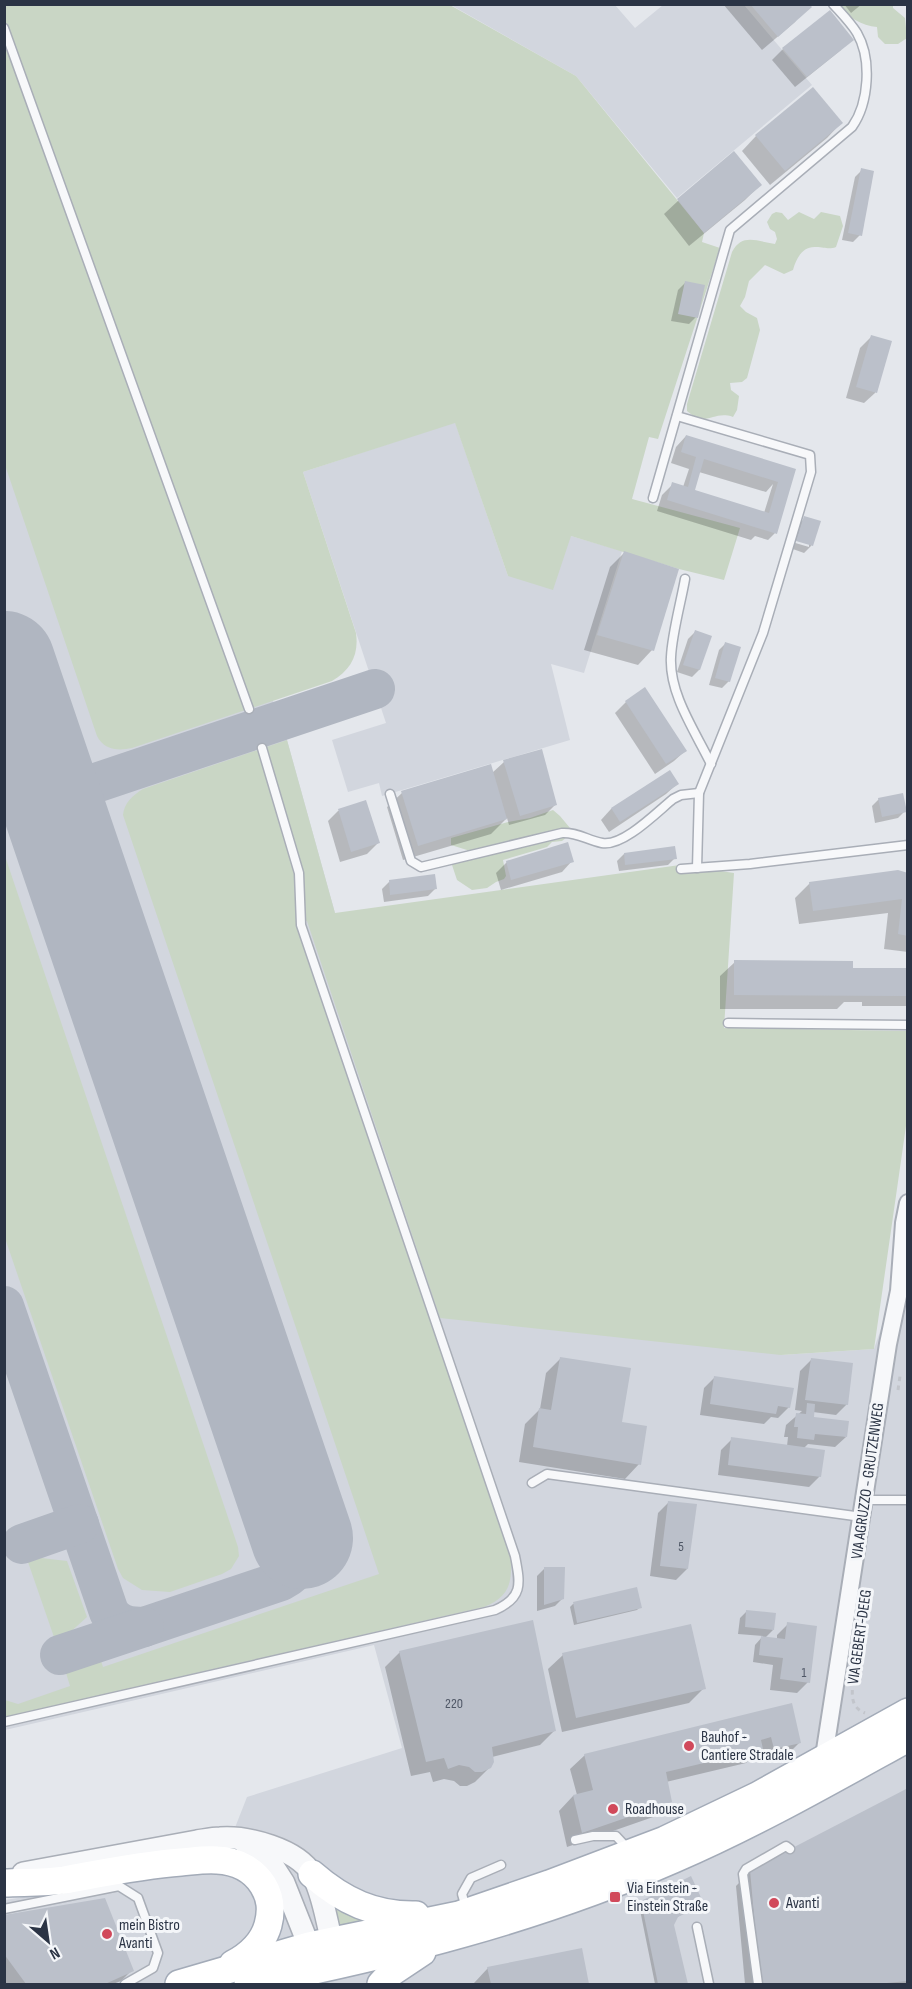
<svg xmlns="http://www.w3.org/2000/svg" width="912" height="1989" viewBox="0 0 912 1989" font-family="'Sofia Sans Condensed',sans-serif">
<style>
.built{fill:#d2d6de}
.green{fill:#c9d6c5}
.shadow{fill:#0003;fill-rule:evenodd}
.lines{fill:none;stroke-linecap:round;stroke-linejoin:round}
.taxiway{stroke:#b0b6c1;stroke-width:40}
.runway{stroke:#b0b6c1;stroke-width:102}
.building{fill:#bbc0ca;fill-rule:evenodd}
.service-casing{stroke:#a9aeb7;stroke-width:11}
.minor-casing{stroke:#a9aeb7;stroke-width:20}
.tertiary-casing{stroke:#a9aeb7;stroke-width:24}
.primary-casing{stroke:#a3abb8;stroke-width:30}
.path{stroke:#c2c5cb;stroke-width:3;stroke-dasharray:4.5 4.5;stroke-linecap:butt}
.service{stroke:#f7f8fa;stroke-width:8}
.minor{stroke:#f7f8fa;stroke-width:16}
.tertiary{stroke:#f7f8fa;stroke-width:21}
.primary{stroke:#fff;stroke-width:27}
.poi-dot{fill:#d1495b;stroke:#f4f6f9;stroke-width:2}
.labels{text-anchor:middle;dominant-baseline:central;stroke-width:6;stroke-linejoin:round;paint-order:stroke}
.number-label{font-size:14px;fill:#4f5766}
.street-label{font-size:16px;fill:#2b3445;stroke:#f4f6f9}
.poi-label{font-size:16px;fill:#2b3445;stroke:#f4f6f9;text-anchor:start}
</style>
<rect width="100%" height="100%" fill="#e4e7ec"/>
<g class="built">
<path d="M25 4 287 740 335 913 781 1355 874 1349 898 1279 907 1276 908 1984H5V1900L220 1866 247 1797 402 1748 374 1645 5 1730 4 5Z"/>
<path d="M451 5H615L635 28 663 5H744L812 85 677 198 576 76Z"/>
<path d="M455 422 508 576 571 536 622 551 584 673 551 664 570 740 382 796 379 783 348 792 332 740 386 723 303 472Z"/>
</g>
<g class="green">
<path d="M861 4 893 5V8L905 18 907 38 898 44H885L878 37 877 27C862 26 846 16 837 5Z"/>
<path d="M4 5H450L576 76 704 233 702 242 720 248 658 439 649 437 632 499 740 528 724 580 679 569 571 536 553 590 508 576 455 423 303 472 356 633C359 655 351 670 332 681L132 748C118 751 104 750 97 736L5 465Z"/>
<path d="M776 212 782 213 788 220 799 212 814 219 821 212 840 216 843 226 836 247C828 250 825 247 816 247 802 246 796 259 793 270L784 274 765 265 749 281 745 297 740 306 746 312 757 318 760 330 747 378 742 382 730 383 731 390 739 396 737 410 733 417C712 410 707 429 687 411V404L732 252C742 233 756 241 775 244L777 239 775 232 770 229 767 222 772 214Z"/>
<path d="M287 740 335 913 680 865 734 873 724 1028 907 1031V1119L874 1349 781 1355 440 1318 307 921 296 923 511 1558C512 1584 509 1597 484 1607L5 1717V1700L18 1704 70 1686 66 1673 101 1661 103 1667 379 1574 123 815C124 803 133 795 143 789Z"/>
<path d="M553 810 560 816 570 828 567 837 562 841 552 842 547 847 503 860 506 876 504 879 496 882 487 888 472 890 457 880 452 865 457 854 467 853V850L451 845V838L508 822 530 818Z"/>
<path d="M5 856 238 1547 239 1556 231 1569 222 1574 170 1592 142 1590 123 1578 118 1569 5 1238Z"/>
<path d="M41 1558 67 1561 87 1617 66 1636 55 1640 28 1562Z"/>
<path d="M330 1901 374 1920 339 1927Z"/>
</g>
<g class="shadow">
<path d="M723 4H807L795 22 762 50Z"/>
<path d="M844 4H862L851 13Z"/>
<path d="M783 49 841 50 795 87 772 60Z"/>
<path d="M812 89 841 123 827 138 770 185 742 151 756 136Z"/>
<path d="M862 170 860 235 853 242 842 240 855 177Z"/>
<path d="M760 185 745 200 689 246 664 214 679 200Z"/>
<path d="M685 283 696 317 689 324 671 321 678 290Z"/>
<path d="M871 337 890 342 875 393 864 403 846 398 860 348Z"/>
<path d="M686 436 795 470 775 533 768 540 755 536 751 540 657 511 662 495 673 484 683 487 689 469 671 463 676 447ZM699 472 766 492 773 484 764 513 693 490Z"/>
<path d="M805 518 819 522 811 546 804 553 790 548 792 542 809 547V544L793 539 798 525Z"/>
<path d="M624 553 652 650 638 665 584 650 610 567Z"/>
<path d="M695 632 710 637 699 670 692 677 677 672 688 639Z"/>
<path d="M726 643 729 681 722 688 709 685 719 650Z"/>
<path d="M644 690 685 751 674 761 655 774 615 713 626 702Z"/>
<path d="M504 762 556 804 545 815 509 825 507 818 491 834 403 860 387 807 402 793 492 773Z"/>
<path d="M669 772 677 784 666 794 609 832 601 820 611 809Z"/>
<path d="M879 799 905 811 898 818 875 823 872 806Z"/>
<path d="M365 802 378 843 367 854 340 862 328 821 338 811Z"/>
<path d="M624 854 675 858 668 865 619 871 617 861Z"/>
<path d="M572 861 562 872 501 890 496 873 507 862Z"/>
<path d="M908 875V952L884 949 888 913 799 924 795 898 810 883Z"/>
<path d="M389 882 435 889 428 896 384 902 382 889Z"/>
<path d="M735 962 852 972 908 970V1006H862V1002H844L837 1009H720V976Z"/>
<path d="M561 1358 621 1423 639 1464 625 1479 519 1462 525 1424 540 1409 546 1373Z"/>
<path d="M811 1360 847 1404 836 1415 813 1412 812 1418 846 1437 835 1447 808 1444 804 1448 820 1476 809 1487 718 1475 721 1450 732 1439 787 1446 788 1437H784L786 1425 802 1411 795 1410 800 1371Z"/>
<path d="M715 1377 789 1407 778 1418 771 1417 764 1424 700 1415 704 1388Z"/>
<path d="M669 1502 687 1569 676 1580 650 1576 658 1513Z"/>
<path d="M544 1569 563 1598 555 1606 537 1611V1576Z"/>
<path d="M573 1604 640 1607 637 1610 574 1625 570 1607Z"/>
<path d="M747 1611 773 1630 765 1638 777 1639V1635L788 1624 808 1682 797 1693 770 1690 773 1665 753 1662 755 1645 763 1636 738 1634 740 1618Z"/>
<path d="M400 1652 555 1730 540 1745 492 1757 490 1767 475 1782 467 1786H460L454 1781 444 1779 433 1782 430 1772 411 1776 385 1667Z"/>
<path d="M563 1655 704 1688 689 1703 562 1732 548 1669Z"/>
<path d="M791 1705 800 1742 785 1757 760 1763 757 1752 746 1763 666 1782 670 1801 656 1816 567 1847 559 1811 573 1796 577 1795 570 1769 585 1755Z"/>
<path d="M908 1790V1984H745L736 1886 751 1871Z"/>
<path d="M642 1902 702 1904 675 1918 673 1925 686 1984H655L639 1905Z"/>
<path d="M4 1917 132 1970 121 1981 113 1984H4Z"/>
<path d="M581 1950 587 1984H474V1983L488 1968Z"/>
</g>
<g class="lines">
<g class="taxiway">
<path d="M51 798 375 689"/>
<path d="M4 1306 109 1612C117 1625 129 1627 144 1627L281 1581C301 1570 307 1560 302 1538"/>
<path d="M22 1544 79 1524"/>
<path d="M60 1655 144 1627"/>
</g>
<path class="runway" d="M4 662 302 1538"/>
</g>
<g class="building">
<path d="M750 4H809L812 7 778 37Z"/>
<path d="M830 10 854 40 807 77 782 48Z"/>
<path d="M813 87 843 123 785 171 755 135Z"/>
<path d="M734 151 762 185 704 233 677 199Z"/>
<path d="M861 168 874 171 862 236 848 233Z"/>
<path d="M685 281 705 285 698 318 678 314Z"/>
<path d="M871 335 892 341 877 393 856 387Z"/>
<path d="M686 435 796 469 777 534 667 500 672 482 688 487 696 457 681 452ZM704 459 778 482 769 513 695 490Z"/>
<path d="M804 516 821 521 813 546 796 541Z"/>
<path d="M624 551 679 569 654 651 597 635Z"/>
<path d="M695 630 712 636 700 670 683 665Z"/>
<path d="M725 642 741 647 730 682 715 678Z"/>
<path d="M645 687 687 751 666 764 625 701Z"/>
<path d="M542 749 557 805 520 816 503 760Z"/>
<path d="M491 764 507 819 418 846 401 791Z"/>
<path d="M670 770 679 784 620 822 611 808Z"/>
<path d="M903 793 907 812 882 817 878 798Z"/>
<path d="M366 800 380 843 351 852 338 809Z"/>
<path d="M568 842 574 862 511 880 506 861Z"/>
<path d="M675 846 677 859 625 865 624 853Z"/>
<path d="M898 870 908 873V936L898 934 902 899 813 911 809 882Z"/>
<path d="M435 874 437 889 390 895 389 880Z"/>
<path d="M734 960 853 961V968H908V996L734 995Z"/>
<path d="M560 1357 631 1368 622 1422 647 1426 641 1465 533 1447 539 1408 551 1410Z"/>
<path d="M811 1358 853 1363 848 1405 805 1400Z"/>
<path d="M714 1376 794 1388 790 1408 778 1406 776 1414 710 1404Z"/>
<path d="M807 1403 815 1404 814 1417 849 1421 847 1437 815 1434 814 1440 797 1438 798 1427H794L796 1413 806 1414Z"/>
<path d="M731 1437 825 1450 821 1477 728 1465Z"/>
<path d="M668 1501 697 1504 688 1569 660 1566Z"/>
<path d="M544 1567H565L564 1599 544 1605Z"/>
<path d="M637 1587 642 1608 577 1623 573 1602Z"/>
<path d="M746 1610 776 1613 774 1630 745 1627Z"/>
<path d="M533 1620 556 1731 492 1747 494 1762 491 1768 482 1772H475L469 1767 459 1765 448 1769 444 1758 426 1762 399 1651Z"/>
<path d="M787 1622 817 1626 810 1683 780 1679 783 1658 759 1655 761 1636 785 1639Z"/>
<path d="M691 1624 706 1689 576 1718 562 1653Z"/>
<path d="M792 1703 801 1743 774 1749 771 1737 761 1740 763 1749 666 1772 672 1802 582 1833 573 1795 593 1790 584 1754Z"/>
<path d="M908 1788V1981L876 1984H760L750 1870Z"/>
<path d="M691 1876 704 1904 678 1917 674 1925 688 1984H658L641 1901Z"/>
<path d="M105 1898 134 1971 105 1984H26L4 1954V1915Z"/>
<path d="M582 1948 589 1984H491L487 1967Z"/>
</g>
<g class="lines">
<g class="service-casing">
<g id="service">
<path d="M4 28 249 709"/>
<path d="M677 416 810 455 811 472 763 633 699 793 697 868"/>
<path d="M653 498 730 230 852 127C869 103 872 59 857 33 851 23 841 13 833 4"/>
<path d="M685 579C681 602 672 634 671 657 669 694 695 731 711 764"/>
<path d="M390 794 411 861 421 867 562 833C577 832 587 840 602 843 623 847 657 812 673 799L681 795 699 793"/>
<path d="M681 869 750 864 908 845"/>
<path d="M728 1023 908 1025"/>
<path d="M532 1483 547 1474 862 1517"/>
<path d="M865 1500H908"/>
<path d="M4 1722 495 1610C524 1597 520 1583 515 1556L301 925 299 873 262 748"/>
<path d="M575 1840 593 1836H616L629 1850"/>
<path d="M466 1908 462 1894 471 1878 501 1865"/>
<path d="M4 1909 119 1886 138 1898 158 1953 153 1968 125 1984"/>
<path d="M697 1927 709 1984"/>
<path d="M758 1984 743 1874 746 1869 786 1846 790 1849"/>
</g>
</g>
<g class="minor-casing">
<path id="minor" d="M829 1757 825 1750 888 1344 899 1291 904 1223 908 1203"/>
</g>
<g class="tertiary-casing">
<g id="tertiary">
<path d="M243 1841 275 1869 284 1883 309 1946"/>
<path d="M23 1873 197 1841C204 1840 212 1838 220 1838 248 1836 297 1849 312 1874 323 1894 326 1920 332 1941"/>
</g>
</g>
<g class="primary-casing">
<g id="primary">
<path d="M312 1874C343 1901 375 1916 416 1915"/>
<path d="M4 1883C24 1882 44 1883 64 1880 103 1873 141 1865 181 1862 193 1861 205 1859 217 1860 236 1861 253 1869 263 1885 271 1898 272 1910 268 1925 263 1943 250 1955 233 1964"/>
<path d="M179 1984 309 1946 459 1915 549 1884 665 1840 757 1796 908 1712"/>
<path d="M248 1984C394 1955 537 1919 674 1859 755 1824 830 1781 908 1738"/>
<path d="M381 1984 392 1972 422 1952"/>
</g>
</g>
<g class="path">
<path d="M898 1390 900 1376"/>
<path d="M853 1681C852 1695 850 1707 865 1713"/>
</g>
<use href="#service" class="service"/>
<use href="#minor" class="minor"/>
<use href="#tertiary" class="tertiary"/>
<use href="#primary" class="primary"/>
</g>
<g class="poi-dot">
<circle cx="689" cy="1746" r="6"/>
<circle cx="613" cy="1809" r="6"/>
<rect x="609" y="1891" width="12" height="12" rx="3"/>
<circle cx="774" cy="1903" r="6"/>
<circle cx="107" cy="1934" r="6"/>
</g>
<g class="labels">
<g class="number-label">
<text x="681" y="1546">5</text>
<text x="804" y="1672">1</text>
<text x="454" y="1703">220</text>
</g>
<g class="street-label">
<text transform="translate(868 1481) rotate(-82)">VIA AGRUZZO - GRUTZENWEG</text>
<text transform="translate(860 1637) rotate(-82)">VIA GEBERT-DEEG</text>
</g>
<g class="poi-label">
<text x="701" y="1737">Bauhof -<tspan x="701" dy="18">Cantiere Stradale</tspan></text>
<text x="625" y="1809">Roadhouse</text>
<text x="627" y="1888">Via Einstein -<tspan x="627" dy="18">Einstein Straße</tspan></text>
<text x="786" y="1903">Avanti</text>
<text x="119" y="1925">mein Bistro<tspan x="119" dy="18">Avanti</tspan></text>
</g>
</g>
<rect width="912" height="1989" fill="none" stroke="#2b3445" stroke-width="12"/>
<g transform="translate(48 1941) rotate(151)" stroke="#f4f6f9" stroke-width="4.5" paint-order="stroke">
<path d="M0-4.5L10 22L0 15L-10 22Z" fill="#2b3445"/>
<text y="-9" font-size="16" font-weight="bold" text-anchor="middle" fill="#2b3445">N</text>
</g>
</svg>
